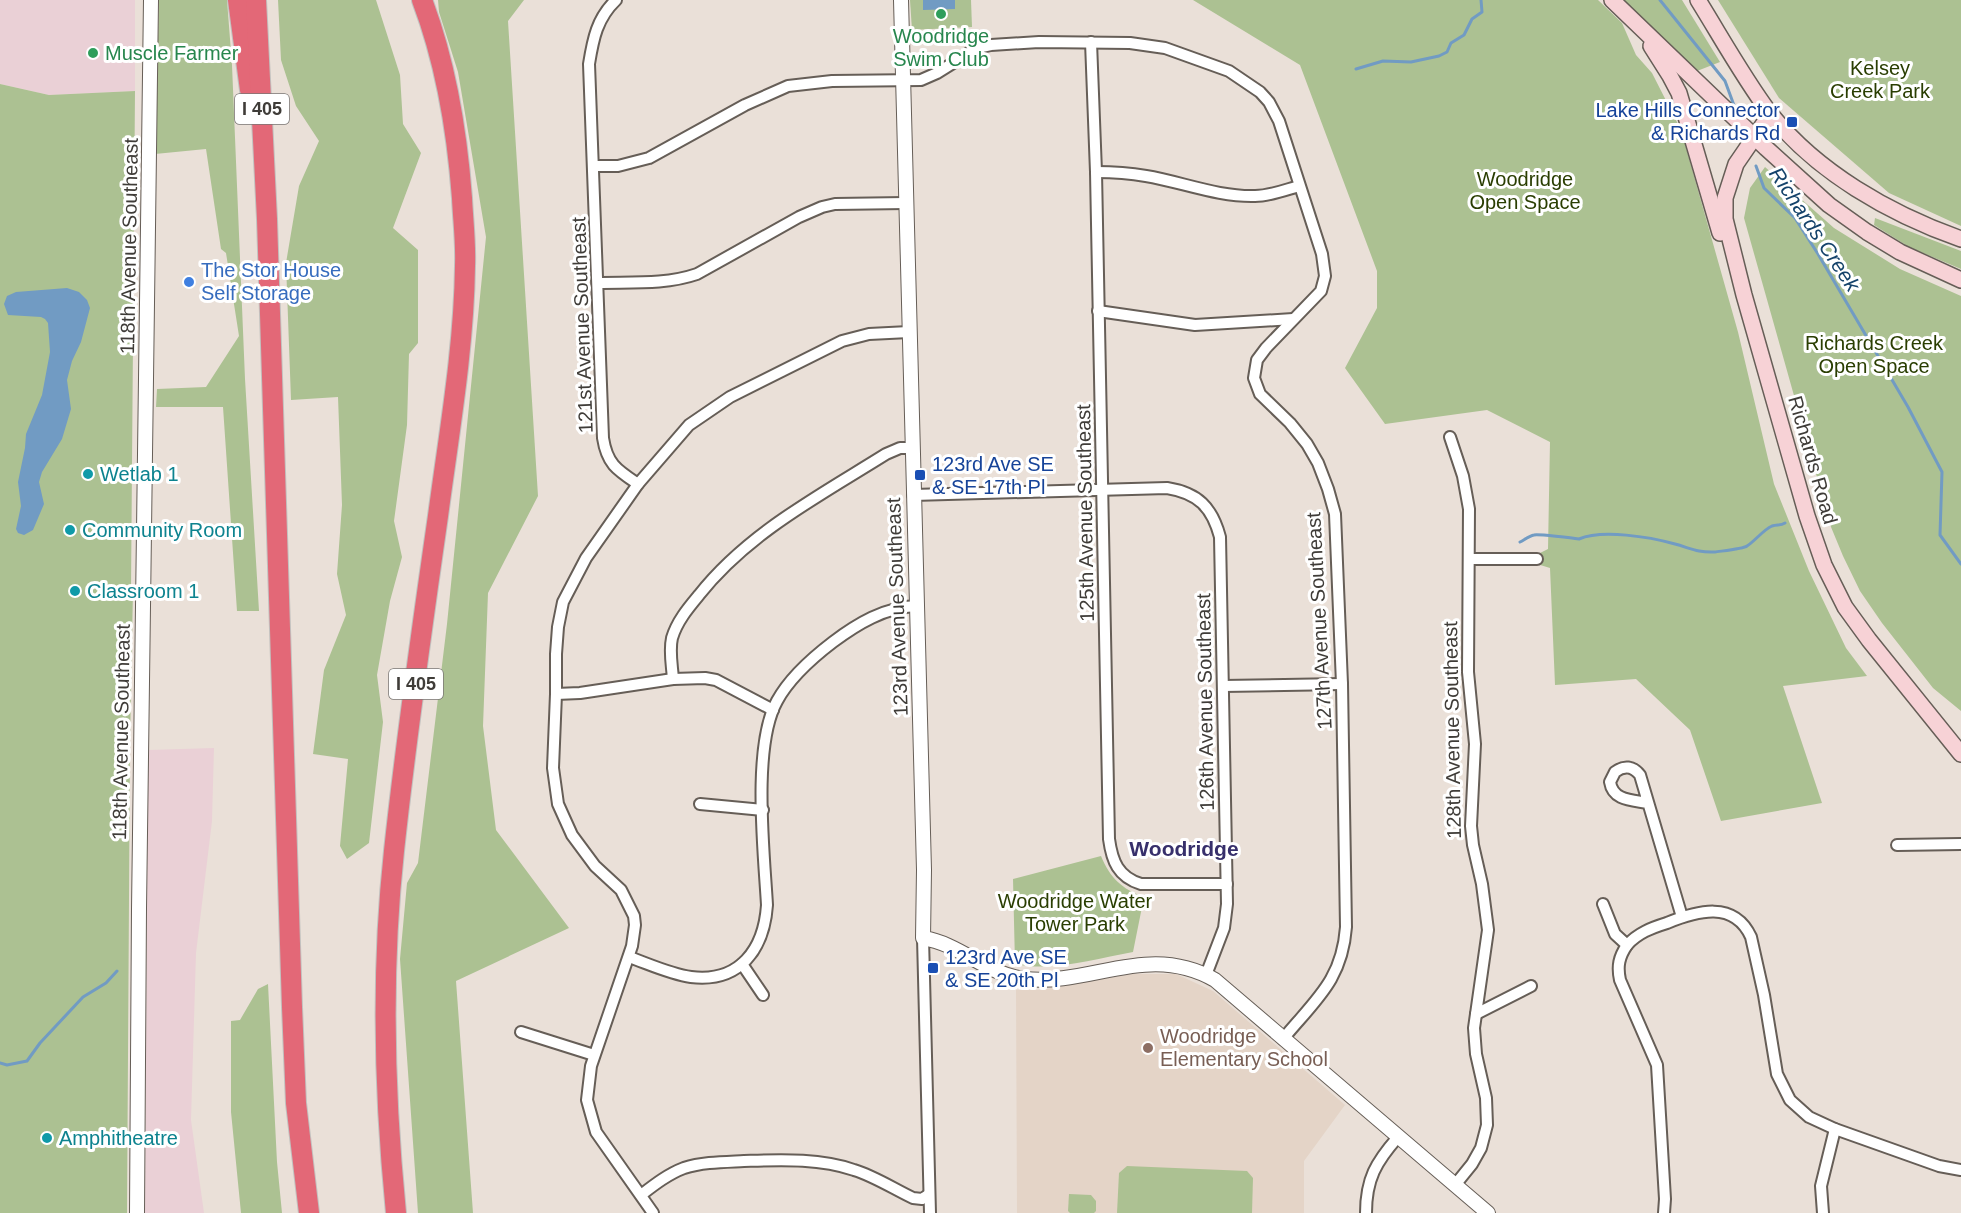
<svg xmlns="http://www.w3.org/2000/svg" width="1961" height="1213" viewBox="0 0 1961 1213" font-family="Helvetica,sans-serif">
<style>
.industrial{fill:#ead0d6}
.built{fill:#e4d4c7}
.green{fill:#acc192}
.water{fill:#719bc3}
.lines{fill:none;stroke-linecap:round;stroke-linejoin:round}
.stream{stroke:#719bc3;stroke-width:3}
.minor-casing{stroke:#665e57;stroke-width:14}
.tertiary-casing{stroke:#665e57;stroke-width:16}
.secondary-casing{stroke:#665e57;stroke-width:18}
.motorway-casing{stroke:#c2c1bf;stroke-width:22}
.minor{stroke:#fff;stroke-width:10}
.tertiary{stroke:#fff;stroke-width:14}
.secondary{stroke:#f7d2d6;stroke-width:15}
.motorway{stroke:#e36877;stroke-width:20}
.leisure-dot{fill:#2e9e5b;stroke:#fff;stroke-width:2}
.transit-dot{fill:#1a4fb4;stroke:#fff;stroke-width:2}
.shop-dot{fill:#3f7fe0;stroke:#fff;stroke-width:2}
.culture-dot{fill:#0f9aa8;stroke:#fff;stroke-width:2}
.education-dot{fill:#8d6e63;stroke:#fff;stroke-width:2}
.labels{text-anchor:middle;dominant-baseline:central;stroke-width:6;stroke-linejoin:round;paint-order:stroke}
.shield{fill:#fff;stroke:#797674;stroke-width:1.5}
.shield-label{font-size:18px;font-weight:bold;fill:#3f3c38}
.leisure-label{font-size:20px;fill:#27864d;stroke:#fff}
.park-label{font-size:20px;fill:#2a3e02;stroke:#fff}
.transit-label{font-size:20px;fill:#164399;stroke:#fff;text-anchor:start}
.street-label{font-size:20px;fill:#3f3c38;stroke:#fff}
.shop-label{font-size:20px;fill:#366cbe;stroke:#fff;text-anchor:start}
.culture-label{font-size:20px;fill:#0d838f;stroke:#fff;text-anchor:start}
.education-label{font-size:20px;fill:#785e54;stroke:#fff;text-anchor:start}
.water-label{font-size:21px;font-style:italic;fill:#15436b;stroke:#fff}
.neighbourhood-label{font-size:21px;font-weight:bold;fill:#372f6b;stroke:#fff}
</style>
<rect width="100%" height="100%" fill="#eae0d8"/>
<g class="industrial">
<path d="M0 0H135V91L49 95 0 84Z"/>
<path d="M214 748 212 821 196 953 191 1120 204 1213H145L148 750Z"/>
</g>
<path class="built" d="M1132 974H1176L1213 991 1345 1105 1304 1161V1213H1017L1016 990H1040Z"/>
<g class="green">
<path d="M159 0H227L232 65 245 379 259 611H237L223 407H156L157 389 206 387 239 336 226 253 221 249 206 149 155 154Z"/>
<path d="M278 0H376L400 75 403 124 421 153 393 228 418 250V343L409 354 407 425 394 521 402 557 390 601 377 675 383 722 369 843 347 859 340 846 348 759 313 754 324 670 346 615 337 574 342 505 338 397 291 400 286 263 299 186 319 141 296 106 281 60Z"/>
<path d="M438 0H524L508 21 538 496 488 593 483 726 496 830 569 928 456 981 473 1213H418L400 959 407 883 418 863 447 624 486 237 458 72 439 12Z"/>
<path d="M910 0H971L972 27 912 30Z"/>
<path d="M1193 0H1598L1622 23 1636 55 1652 73 1681 130 1738 332 1774 484 1809 571 1846 648 1867 676 1783 686 1822 803 1721 821 1690 730 1636 679 1555 685 1550 568 1537 564 1538 554 1548 549 1550 442 1487 410 1385 424 1345 368 1377 308V271L1300 65Z"/>
<path d="M1619 0H1682L1720 62 1697 71Z"/>
<path d="M1718 0H1961V226L1889 193 1779 98Z"/>
<path d="M0 84 49 95 135 91 131 590H133L130 741 127 1213H0Z"/>
<path d="M1765 167 1834 228 1900 269 1961 296V711L1933 688 1882 623 1860 591 1843 556 1831 527 1744 218 1750 188Z"/>
<path d="M1875 218 1961 251V269L1909 247 1874 225Z"/>
<path d="M1101 856C1110 878 1122 889 1144 897L1133 952C1094 959 1054 972 1015 964L1013 879Z"/>
<path d="M268 984 277 1162 282 1213H241L231 1112V1021L240 1020 258 989Z"/>
<path d="M1127 1166 1247 1171 1253 1178 1252 1213H1117L1119 1173Z"/>
<path d="M1069 1194 1091 1195 1096 1201V1211L1094 1213H1070L1068 1211Z"/>
</g>
<g class="water">
<path d="M923 0H955V9L923 10Z"/>
<path d="M67 288 79 292 87 300 90 308 81 342 72 361 67 380 71 409 62 439 42 472 39 482 44 504 33 530 24 535 18 533 16 529 21 506 18 482 25 448 26 434 42 395 50 352 48 323 45 319 41 317 8 315 4 304 7 296 16 292Z"/>
</g>
<g class="lines">
<g class="stream">
<path d="M1660 0 1725 81 1735 108"/>
<path d="M1356 69 1383 61 1411 62 1439 56 1447 52 1451 43 1464 35 1472 19 1482 12 1481 0"/>
<path d="M1756 166 1764 188 1795 218 1818 254 1908 407 1942 472 1940 535 1961 564"/>
<path d="M1520 542C1524 540 1529 536 1534 535 1538 534 1573 538 1579 539 1602 529 1650 537 1675 544 1690 548 1698 553 1715 552 1721 551 1743 549 1747 546 1755 541 1763 530 1772 526 1777 524 1780 526 1785 523"/>
<path d="M0 1063 7 1065 27 1061 40 1043 83 997 106 983 117 971"/>
</g>
<g class="minor-casing">
<g id="minor">
<path d="M616 0C597 18 593 39 589 64L603 438C607 464 617 470 638 484L586 558 563 602 558 627 556 654V694L553 768 558 804 572 835 595 866 621 890 634 916 635 925 632 946 591 1066 587 1100 596 1132 653 1213"/>
<path d="M1091 42 1096 172 1109 839C1112 861 1118 877 1141 884H1227"/>
<path d="M594 166H618L649 158 745 105 788 86 832 81 921 80 937 73 977 48 991 45 1039 42 1130 43 1165 48 1229 71 1260 92 1269 102 1279 121 1322 254 1325 276 1321 291 1266 348 1257 360 1254 378 1260 394 1290 423 1307 444 1318 463 1328 489 1335 514 1342 684 1346 927C1342 981 1315 1000 1283 1039"/>
<path d="M1096 172C1113 172 1129 173 1146 176 1182 182 1218 197 1255 196 1270 196 1285 190 1299 186"/>
<path d="M598 283C631 282 665 285 697 274L799 217 822 207 835 204 906 203"/>
<path d="M1098 311 1195 325 1293 319"/>
<path d="M1450 437 1463 476 1469 509 1468 672 1475 744 1471 826 1473 845 1482 884 1488 930 1474 1028 1476 1054 1486 1098 1487 1125 1481 1148 1472 1164 1455 1185"/>
<path d="M638 484 689 425 730 397 842 341 869 334 909 332"/>
<path d="M913 495 1167 488C1198 493 1212 507 1220 537L1227 904 1224 928 1206 975"/>
<path d="M1470 559H1537"/>
<path d="M673 679C672 665 669 651 672 638 677 621 689 607 699 595 748 533 819 496 886 454L900 448H912"/>
<path d="M1223 686 1342 684"/>
<path d="M556 694 580 693 673 679 705 678 716 680 773 710"/>
<path d="M1648 803C1632 800 1613 801 1610 782L1615 772C1624 765 1633 766 1640 775L1682 917"/>
<path d="M700 804 763 810"/>
<path d="M1897 845 1961 844"/>
<path d="M1603 904 1615 934 1627 945C1619 957 1617 966 1620 980L1657 1065 1665 1199 1664 1213"/>
<path d="M923 938 930 1213"/>
<path d="M1627 945C1638 933 1651 928 1667 923 1697 911 1734 900 1751 937L1764 995 1777 1074 1790 1100 1809 1117 1835 1129 1939 1166 1961 1170"/>
<path d="M629 957C649 964 670 974 691 977 740 983 764 949 767 905 764 852 752 746 777 701 790 677 812 658 833 642 857 624 885 607 916 606"/>
<path d="M742 964 763 995"/>
<path d="M1476 1014 1531 986"/>
<path d="M521 1032 594 1055"/>
<path d="M641 1195C654 1185 668 1174 684 1168 703 1162 724 1162 744 1161 780 1160 819 1158 854 1170 874 1176 894 1189 913 1198L922 1199 928 1195"/>
<path d="M1366 1213C1366 1179 1376 1162 1398 1137"/>
<path d="M1823 1213 1821 1186 1835 1129"/>
</g>
</g>
<g class="tertiary-casing">
<g id="tertiary">
<path d="M901 0 924 870 923 938C961 944 987 975 1025 979 1092 986 1148 942 1215 980L1488 1213"/>
<path d="M137 1213 139 909 151 0"/>
</g>
</g>
<g class="secondary-casing">
<g id="secondary">
<path d="M1612 0 1766 148 1829 205 1867 232 1900 252 1961 280"/>
<path d="M1698 0C1721 37 1743 77 1769 112 1816 172 1890 214 1961 239"/>
<path d="M1651 46 1670 76 1679 93 1720 233"/>
<path d="M1771 113 1736 164 1725 198V219L1744 295 1807 516 1824 565 1845 607 1869 640 1961 754"/>
</g>
</g>
<g class="motorway-casing">
<g id="motorway">
<path d="M238 0 250 90"/>
<path d="M256 0 267 219 292 1007 296 1103 309 1213"/>
<path d="M396 1213C384 1093 381 971 394 851 406 739 422 627 438 516 449 433 464 349 465 266 466 243 463 220 462 198 457 131 446 63 422 0"/>
</g>
</g>
<use href="#minor" class="minor"/>
<use href="#tertiary" class="tertiary"/>
<use href="#secondary" class="secondary"/>
<use href="#motorway" class="motorway"/>
</g>
<g class="leisure-dot">
<circle cx="941" cy="14" r="6"/>
<circle cx="93" cy="53" r="6"/>
</g>
<g class="transit-dot">
<rect x="1786" y="116" width="12" height="12" rx="3"/>
<rect x="914" y="469" width="12" height="12" rx="3"/>
<rect x="927" y="962" width="12" height="12" rx="3"/>
</g>
<circle class="shop-dot" cx="189" cy="282" r="6"/>
<g class="culture-dot">
<circle cx="88" cy="474" r="6"/>
<circle cx="70" cy="530" r="6"/>
<circle cx="75" cy="591" r="6"/>
<circle cx="47" cy="1138" r="6"/>
</g>
<circle class="education-dot" cx="1148" cy="1048" r="6"/>
<g class="labels">
<g class="shield">
<rect x="235" y="94" width="54" height="30" rx="4.5"/>
<rect x="389" y="669" width="54" height="30" rx="4.5"/>
</g>
<g class="shield-label">
<text x="262" y="109">I 405</text>
<text x="416" y="684">I 405</text>
</g>
<g class="leisure-label">
<text x="941" y="36">Woodridge<tspan x="941" dy="23">Swim Club</tspan></text>
<text x="105" y="53" text-anchor="start">Muscle Farmer</text>
</g>
<g class="park-label">
<text x="1880" y="68">Kelsey<tspan x="1880" dy="23">Creek Park</tspan></text>
<text x="1525" y="179">Woodridge<tspan x="1525" dy="23">Open Space</tspan></text>
<text x="1874" y="343">Richards Creek<tspan x="1874" dy="23">Open Space</tspan></text>
<text x="1075" y="901">Woodridge Water<tspan x="1075" dy="23">Tower Park</tspan></text>
</g>
<g class="transit-label">
<text x="1780" y="110" text-anchor="end">Lake Hills Connector<tspan x="1780" dy="23">&amp; Richards Rd</tspan></text>
<text x="932" y="464">123rd Ave SE<tspan x="932" dy="23">&amp; SE 17th Pl</tspan></text>
<text x="945" y="957">123rd Ave SE<tspan x="945" dy="23">&amp; SE 20th Pl</tspan></text>
</g>
<g class="street-label">
<text transform="translate(129 246) rotate(-89)">118th Avenue Southeast</text>
<text transform="translate(582 325) rotate(-92)">121st Avenue Southeast</text>
<text transform="translate(1813 460) rotate(74)">Richards Road</text>
<text transform="translate(1085 513) rotate(-91)">125th Avenue Southeast</text>
<text transform="translate(897 607) rotate(-92)">123rd Avenue Southeast</text>
<text transform="translate(1319 621) rotate(-93)">127th Avenue Southeast</text>
<text transform="translate(1205 702) rotate(-91)">126th Avenue Southeast</text>
<text transform="translate(1452 730) rotate(-91)">128th Avenue Southeast</text>
<text transform="translate(121 732) rotate(-89)">118th Avenue Southeast</text>
</g>
<g class="shop-label">
<text x="201" y="270">The Stor House<tspan x="201" dy="23">Self Storage</tspan></text>
</g>
<g class="culture-label">
<text x="100" y="474">Wetlab 1</text>
<text x="82" y="530">Community Room</text>
<text x="87" y="591">Classroom 1</text>
<text x="59" y="1138">Amphitheatre</text>
</g>
<g class="education-label">
<text x="1160" y="1036">Woodridge<tspan x="1160" dy="23">Elementary School</tspan></text>
</g>
<g class="water-label">
<text transform="translate(1815 229) rotate(56)">Richards Creek</text>
</g>
<g class="neighbourhood-label">
<text x="1184" y="848">Woodridge</text>
</g>
</g>
</svg>
